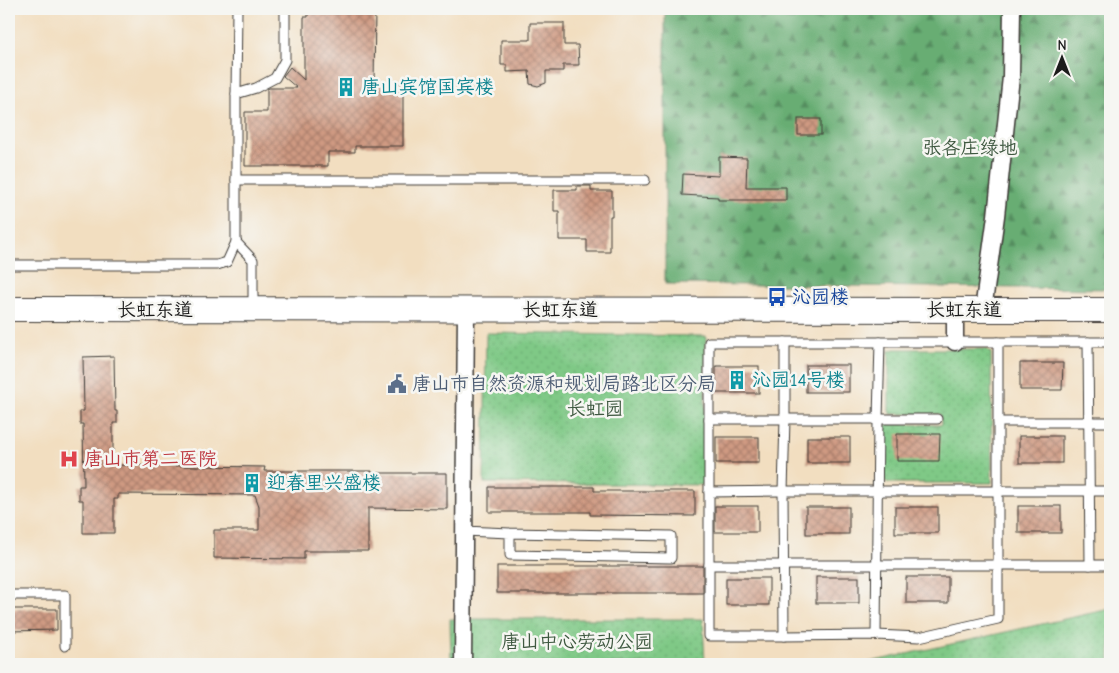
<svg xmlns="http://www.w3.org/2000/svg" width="1119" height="673" viewBox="0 0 1119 673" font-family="'Comic Neue','LXGW WenKai TC',sans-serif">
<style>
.grass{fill:url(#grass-dots);stroke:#4e7251}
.forest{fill:url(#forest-firs);stroke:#426448}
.building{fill:url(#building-cross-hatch)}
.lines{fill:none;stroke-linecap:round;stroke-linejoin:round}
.lane-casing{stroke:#3c3935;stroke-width:11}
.street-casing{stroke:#3c3935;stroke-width:19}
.secondary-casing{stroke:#3c3935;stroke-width:26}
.lane{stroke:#fff;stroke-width:9}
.street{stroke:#fff;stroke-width:16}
.secondary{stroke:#fff;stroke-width:24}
.labels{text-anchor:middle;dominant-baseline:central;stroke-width:5;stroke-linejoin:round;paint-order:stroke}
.culture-label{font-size:19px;fill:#0d838f;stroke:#f6f6f2;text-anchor:start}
.park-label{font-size:19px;fill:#3f5941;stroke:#f6f6f2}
.transit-label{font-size:19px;fill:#164399;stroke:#f6f6f2;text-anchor:start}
.street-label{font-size:19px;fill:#1c1c1c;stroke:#f6f6f2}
.service-label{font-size:19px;fill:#4e5e75;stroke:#f6f6f2;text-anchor:start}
.health-label{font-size:19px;fill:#be3a42;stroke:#f6f6f2;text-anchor:start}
</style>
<defs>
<pattern id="grass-dots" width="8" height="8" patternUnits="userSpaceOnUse" patternTransform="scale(1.25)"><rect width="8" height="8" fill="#7fc986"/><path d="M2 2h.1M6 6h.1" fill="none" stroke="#6dac73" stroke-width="1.8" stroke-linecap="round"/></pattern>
<pattern id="forest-firs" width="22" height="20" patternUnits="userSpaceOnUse" patternTransform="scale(1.25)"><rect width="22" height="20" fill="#67ad73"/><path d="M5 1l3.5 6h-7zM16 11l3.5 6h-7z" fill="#548c5e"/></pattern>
<pattern id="building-cross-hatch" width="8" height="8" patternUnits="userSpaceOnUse" patternTransform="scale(1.25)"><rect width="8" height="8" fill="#cf9a82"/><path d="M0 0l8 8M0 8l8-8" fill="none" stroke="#a77d6a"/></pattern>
</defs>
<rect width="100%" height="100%" fill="#f6f6f2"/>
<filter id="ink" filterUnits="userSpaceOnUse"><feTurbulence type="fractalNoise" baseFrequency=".02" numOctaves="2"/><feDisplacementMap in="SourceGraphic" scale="10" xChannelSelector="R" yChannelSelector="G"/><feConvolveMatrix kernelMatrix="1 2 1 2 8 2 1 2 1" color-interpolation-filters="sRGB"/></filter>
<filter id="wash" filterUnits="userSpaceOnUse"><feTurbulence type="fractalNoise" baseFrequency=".0096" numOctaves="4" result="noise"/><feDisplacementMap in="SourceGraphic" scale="20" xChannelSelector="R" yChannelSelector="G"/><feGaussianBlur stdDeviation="1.12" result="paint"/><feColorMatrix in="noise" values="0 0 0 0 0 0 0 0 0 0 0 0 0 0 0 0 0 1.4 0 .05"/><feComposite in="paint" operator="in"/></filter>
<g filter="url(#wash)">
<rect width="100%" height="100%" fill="#f2dec0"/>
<g class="grass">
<path d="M486 333 706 336 704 485 484 483Z"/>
<path d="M894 349H987L991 353 992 483H887L884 480 885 426 888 424 941 425 940 414H891L889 411V351Z"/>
<path d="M1110 609V664H861Z"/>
<path d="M450 619H703L705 664H451Z"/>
</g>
<path class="forest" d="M665 9H1110V289L665 284Z"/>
<g id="blocks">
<g class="building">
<path d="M316 9H336V11H375L374 83H403V146H355V152H328V166H245V112H267V89L269 88H297L283 76 290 67 304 80V17H308V12H316Z"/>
<path d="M530 23H564V45H578L579 65H563V71H546V83L538 86 530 84 529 71 507 72V65H501V40H530Z"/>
<rect x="798" y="119" width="23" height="16"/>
<path d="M719 157 747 158 746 187H786V200H718V197L682 195 683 174 719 176Z"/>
<path d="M577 186H591V191H612V216H610V252H587V240H559V211H554V190H577Z"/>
<path d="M114 356 115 411H117V423H113V465L265 467 264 471H372L371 473H447V509L368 508V551H304V559L214 558V530H259V506L255 495 118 494V499H114V533H83V500H79V486H84L83 424H80V411H84L83 357Z"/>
<path d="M1020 363H1063L1062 390H1020Z"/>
<rect x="806" y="365" width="43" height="27"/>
<rect x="716" y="366" width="43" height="27"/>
<path d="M897 434H940L939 461H897Z"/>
<rect x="1019" y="436" width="43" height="27"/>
<rect x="716" y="437" width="43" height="26"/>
<rect x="807" y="437" width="43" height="26"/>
<path d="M489 487H594V491H695V516L590 515V512H489Z"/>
<rect x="715" y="506" width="43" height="26"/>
<rect x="1018" y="506" width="43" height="27"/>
<rect x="806" y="507" width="43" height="27"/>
<rect x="895" y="507" width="43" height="26"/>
<rect x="497" y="566" width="206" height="27"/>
<rect x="816" y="577" width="43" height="26"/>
<rect x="906" y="577" width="42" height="26"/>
<rect x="726" y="578" width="43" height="27"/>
<path d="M9 609H57V630L9 631Z"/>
</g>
</g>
</g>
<g filter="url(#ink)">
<use href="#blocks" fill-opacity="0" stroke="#3c3935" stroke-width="1"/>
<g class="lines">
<g class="lane-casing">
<g id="lane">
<path d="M237 9 236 94 256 88 275 78 285 60V9"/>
<path d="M236 180H645"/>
<path d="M236 242 253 260V307"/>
<path d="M9 265H217L227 262 236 242V94"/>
<path d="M785 342V419L783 491 784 636 876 635 919 637 998 619V342"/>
<path d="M1088 342 1090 565"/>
<path d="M709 419H937"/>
<path d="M998 422H1110"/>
<path d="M709 492 783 491H1110"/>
<path d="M464 531 510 533 671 536V558L510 555V533"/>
<path d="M709 565H1110"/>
<path d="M9 595H65V646"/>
<path d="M876 635 878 419 880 342"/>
<path d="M784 636H709V342H1110"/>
</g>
</g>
<g class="street-casing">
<g id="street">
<path d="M983 310 996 216 1011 77 1012 9"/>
<path d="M955 342V310"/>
<path d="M463 664 466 310"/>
</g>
</g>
<g class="secondary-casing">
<path id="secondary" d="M9 309 1110 310"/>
</g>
<use href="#lane" class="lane"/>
<use href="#street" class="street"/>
<use href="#secondary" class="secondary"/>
</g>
</g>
<defs>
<g id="building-bare" transform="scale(1.5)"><path d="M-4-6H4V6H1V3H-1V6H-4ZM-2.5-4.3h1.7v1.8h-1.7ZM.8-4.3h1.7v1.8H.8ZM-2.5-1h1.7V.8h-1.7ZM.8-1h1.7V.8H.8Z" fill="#0f9aa8" stroke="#f6f6f2" stroke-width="2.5" paint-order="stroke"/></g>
<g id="bus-bare" transform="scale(1.5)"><path d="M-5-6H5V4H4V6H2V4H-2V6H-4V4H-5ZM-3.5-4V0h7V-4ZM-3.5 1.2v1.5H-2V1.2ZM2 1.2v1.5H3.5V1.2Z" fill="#1a4fb4" stroke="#f6f6f2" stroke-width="2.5" paint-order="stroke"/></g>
<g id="civic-bare" transform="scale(1.5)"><path d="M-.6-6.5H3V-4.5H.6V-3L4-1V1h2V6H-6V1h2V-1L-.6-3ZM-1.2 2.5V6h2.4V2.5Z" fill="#5c6f8a" stroke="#f6f6f2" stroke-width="2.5" paint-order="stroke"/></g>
<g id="hospital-bare" transform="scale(1.5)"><path d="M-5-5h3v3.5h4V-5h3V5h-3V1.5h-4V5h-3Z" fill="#e0444e" stroke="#f6f6f2" stroke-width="2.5" paint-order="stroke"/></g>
</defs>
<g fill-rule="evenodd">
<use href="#building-bare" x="346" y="87"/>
<use href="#bus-bare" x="777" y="297"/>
<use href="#building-bare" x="737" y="380"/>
<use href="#civic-bare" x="397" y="384"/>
<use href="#hospital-bare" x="69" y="459"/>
<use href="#building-bare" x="252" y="483"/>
</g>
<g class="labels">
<g class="culture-label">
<text x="361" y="87">唐山宾馆国宾楼</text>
<text x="752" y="380">沁园14号楼</text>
<text x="267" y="483">迎春里兴盛楼</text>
</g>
<g class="park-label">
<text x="970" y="148">张各庄绿地</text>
<text x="595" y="409">长虹园</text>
<text x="577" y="642">唐山中心劳动公园</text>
</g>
<g class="transit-label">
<text x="792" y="297">沁园楼</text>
</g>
<g class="street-label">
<text x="155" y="310">长虹东道</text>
<text x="560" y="310">长虹东道</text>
<text x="964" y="310">长虹东道</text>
</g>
<g class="service-label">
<text x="412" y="384">唐山市自然资源和规划局路北区分局</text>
</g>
<g class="health-label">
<text x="84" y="459">唐山市第二医院</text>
</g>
</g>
<rect width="1119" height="673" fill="none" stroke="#f6f6f2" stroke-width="30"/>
<g transform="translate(1062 58)" stroke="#f6f6f2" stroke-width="4" paint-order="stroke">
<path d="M0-4L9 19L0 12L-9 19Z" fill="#1c1c1c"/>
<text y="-8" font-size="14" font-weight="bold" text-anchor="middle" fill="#1c1c1c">N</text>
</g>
</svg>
